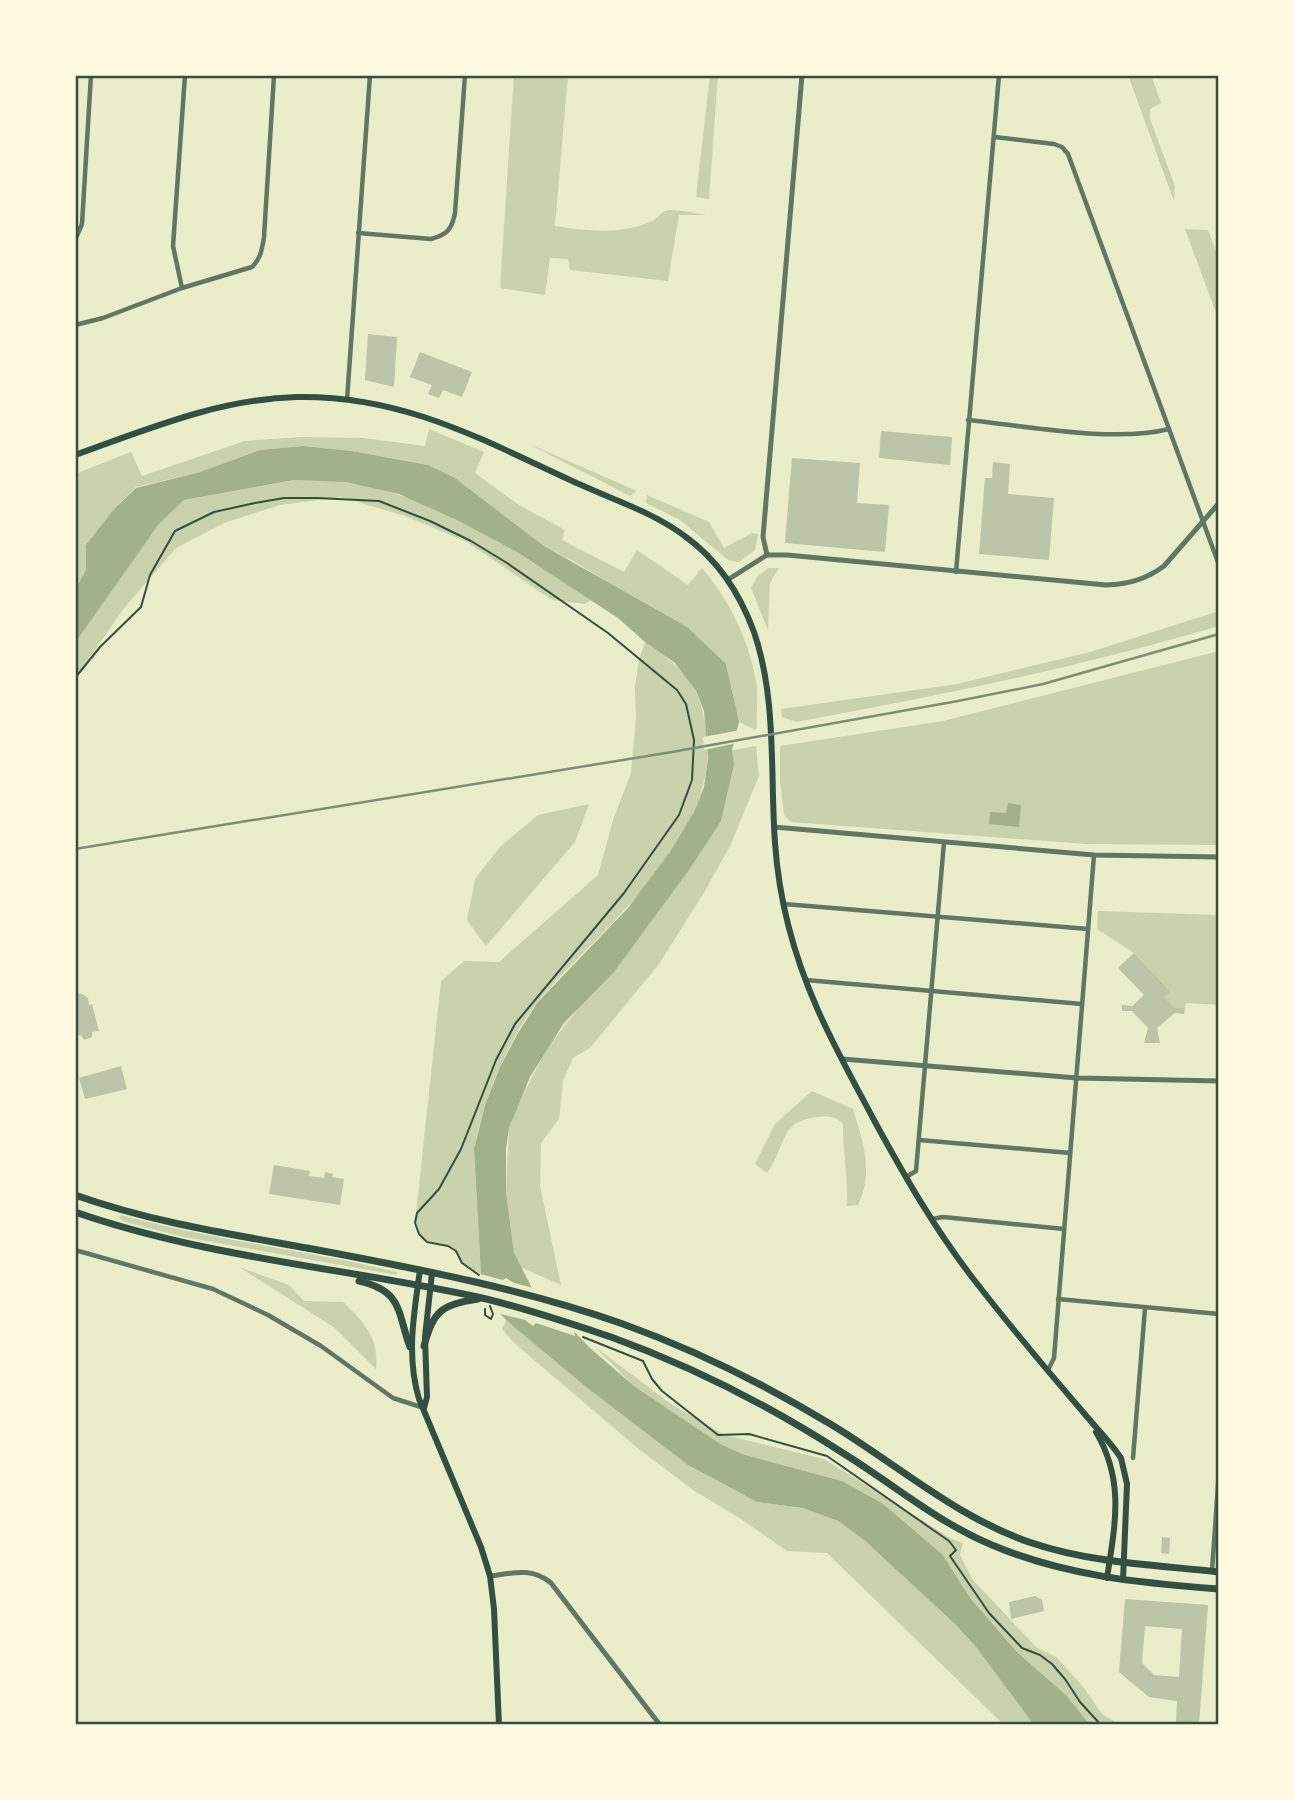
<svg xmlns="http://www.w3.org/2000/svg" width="1294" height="1800" viewBox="0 0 1294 1800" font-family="'Titillium Web',sans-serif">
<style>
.green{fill:#cad2ad}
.water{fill:#a3b18a}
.pier{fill:#e9edc9}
.building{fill:#bcc5a7;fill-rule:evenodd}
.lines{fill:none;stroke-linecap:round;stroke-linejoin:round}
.path{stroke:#344e41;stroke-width:2}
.minor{stroke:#617663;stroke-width:4.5}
.tertiary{stroke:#617663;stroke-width:5}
.secondary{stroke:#344e41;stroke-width:6}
.primary{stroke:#344e41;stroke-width:7}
.rail{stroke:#7c8e77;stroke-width:2.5}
.neatline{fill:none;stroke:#344e41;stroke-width:2.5}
</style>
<rect width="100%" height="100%" fill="#e9edc9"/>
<g class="green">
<path d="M514 75H568L555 226C586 231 622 235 652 221 659 218 660 211 669 210 681 210 695 213 707 215H679L668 281 570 270 568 259 550 258 545 295 500 288Z"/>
<path d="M710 75H718L709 199 696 197Z"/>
<path d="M1128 75H1151L1161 103 1150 109V119L1175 186 1174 201Z"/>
<path d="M1185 229 1208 230 1219 260V321Z"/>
<path d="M429 429 484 452 475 473 519 505 565 530 562 540 624 572 637 550 688 585 702 568C731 602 751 644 757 688 758 700 756 715 757 727L755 730 739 722 726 664 617 588 577 563 544 546 455 478 428 465 352 451 303 446 260 450 200 472 136 487 113 510 86 545V570L75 590V474L131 452 142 476 245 441 302 437 363 438 425 446Z"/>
<path d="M527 443 637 491 630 496Z"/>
<path d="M294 480C311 481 330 479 347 482 435 495 518 552 591 600L585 604 552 600 467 542 405 516 341 497 280 505 224 523 176 548 125 607 75 678V643L159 524 184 500Z"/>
<path d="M647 495 709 522 724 548 752 533 758 534 755 550 739 562 728 560 680 520 646 503Z"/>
<path d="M768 568H779L770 583 768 630 751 588 757 577Z"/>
<path d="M1219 611V626C1079 667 939 696 796 722L782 717 781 709 957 684 1090 652Z"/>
<path d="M645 642C687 671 702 687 707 739 716 845 598 929 537 1003 522 1021 510 1045 500 1067 489 1091 479 1120 475 1147 473 1160 476 1176 476 1189 478 1218 479 1246 481 1274 475 1270 466 1267 461 1261 457 1256 457 1251 450 1247 433 1237 424 1249 415 1223L441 981 464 961 499 962 598 875 613 820 631 773 636 718 635 687 639 660Z"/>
<path d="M1219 651V845L1086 844 791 822 784 815 780 781V746L943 721Z"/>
<path d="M756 746 759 776 730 846 705 891 659 964 590 1048 573 1058 563 1081 559 1119 541 1143 540 1186 561 1285 520 1267 514 1253 506 1192 509 1128 519 1102 547 1049 582 1003 733 761 732 750Z"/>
<path d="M589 804 575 842 486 946 467 920 475 879 500 847 538 815Z"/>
<path d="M1098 911 1219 915V1005L1186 1003 1185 1008H1175L1164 997 1169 992 1134 953 1097 929Z"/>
<path d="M812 1091 853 1109C863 1142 874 1172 858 1205L847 1206C848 1178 843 1152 843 1124 836 1116 826 1116 816 1117 778 1122 786 1148 767 1173L755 1164 775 1124Z"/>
<path d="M121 1215C212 1240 306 1250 397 1272V1275L184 1237 125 1222 119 1218Z"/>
<path d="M239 1267 289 1285 304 1301 343 1302C364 1322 379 1337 376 1369L335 1328Z"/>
<path d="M506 1320 688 1465 757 1502 803 1508 838 1521 864 1540 956 1625 976 1647 1034 1725H1004L827 1553 787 1551 741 1519 693 1490 635 1446 513 1342 502 1329Z"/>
<path d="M594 1346 671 1404 725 1435 824 1459 950 1538 963 1543 960 1555 973 1580 1036 1647 1056 1657 1081 1684 1102 1714 1120 1725H1090L1066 1695 1017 1652 971 1599 942 1554 882 1503 842 1481 742 1454 719 1443 634 1386Z"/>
</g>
<g class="water">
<path d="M303 446 352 451 428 465 455 478 544 546 687 627 726 664 739 722 732 750 734 764 721 821 691 867 614 972 564 1023 530 1077 509 1128 506 1149V1192L514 1253 532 1288 590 1348 634 1386 719 1443 742 1454 842 1481 882 1503 942 1554 971 1599 1017 1652 1066 1695 1090 1725H1034L976 1647 956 1625 864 1540 838 1521 803 1508 757 1502 688 1465 585 1386 506 1320 488 1301 481 1274 474 1149 485 1105 500 1067 518 1033 537 1003 627 909 670 852 694 812 704 787 708 758 704 711 696 691 675 663 645 642 618 618 517 552 459 521 399 494 346 482 294 480 184 500 159 524 75 643V590L86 570V545L113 510 136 488 200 472 260 450Z"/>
<path d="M1008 803 1021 805 1019 827 989 824 990 812 1006 813Z"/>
</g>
<g class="pier">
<path d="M741 730 737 743 704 750 703 737Z"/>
<path d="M480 1274 503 1280 506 1278 514 1283 538 1289 572 1324 575 1336 536 1323 533 1326 525 1320 493 1312 489 1307Z"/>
</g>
<g class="building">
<path d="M368 334 397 337 394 387 365 380Z"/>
<path d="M420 352 472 372 462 397 443 390 439 398 428 394 432 385 410 377Z"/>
<path d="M881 431 952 437 950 465 879 458Z"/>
<path d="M792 458 860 463 857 503 889 505 885 552 785 543Z"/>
<path d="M993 462 1010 464 1008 494 1054 498 1049 560 979 554 985 478H992Z"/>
<path d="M1134 953 1170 992 1164 997 1175 1008H1185L1184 1014 1175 1013 1157 1028 1160 1043H1144L1148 1028 1132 1011H1122V1005L1132 1006 1144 995 1118 968Z"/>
<path d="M75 993 82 994 88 998 89 1005 92 1004 99 1031 92 1032V1037L84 1040 81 1035 75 1037Z"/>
<path d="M121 1066 127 1089 85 1099 79 1078Z"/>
<path d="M274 1165 310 1171 309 1176 324 1178 325 1172 333 1174 332 1177 344 1179 340 1205 269 1194Z"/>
<path d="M1162 1537 1170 1538 1169 1554 1161 1553Z"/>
<path d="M1035 1596 1042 1600 1044 1611 1011 1619 1009 1602Z"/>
<path d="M1125 1599 1208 1605 1199 1725 1176 1723 1177 1701 1149 1697 1119 1672ZM1145 1626 1182 1629 1179 1677 1154 1675 1142 1663Z"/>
</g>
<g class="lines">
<g class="path">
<path d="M75 678 100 647 141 607 150 575 175 531 214 512 255 503 284 498H317L379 501 430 521 471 541 507 563 608 633 677 690 686 704 694 740 692 780 679 815 624 893 515 1024 496 1060 461 1149 439 1189 417 1213 415 1223 419 1234 427 1242 448 1246 456 1251 462 1263 479 1275"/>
<path d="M485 1309V1315L491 1319 493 1314 490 1306"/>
<path d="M583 1337 643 1361 652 1379 662 1391 718 1435 749 1434 827 1456 949 1541 956 1550 950 1556 989 1613 1022 1648 1040 1655 1052 1664 1065 1679 1080 1702 1101 1725"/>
</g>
<g class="minor">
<path d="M995 137 1054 144 1062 147 1068 154 1219 565"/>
<path d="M358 233 431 239C447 235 452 229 455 213L465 75"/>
<path d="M75 240 82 224 91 75"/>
<path d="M182 288 173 246 185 75"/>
<path d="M75 325 103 318 182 288 252 267C261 258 262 249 264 237L274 75"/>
<path d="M347 400 370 75"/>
<path d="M968 420C1026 426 1114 443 1169 429"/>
<path d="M956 572 999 75"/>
<path d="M784 904 1088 929"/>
<path d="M806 980 1082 1004"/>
<path d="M919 1140 1070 1153"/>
<path d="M906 1177 916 1171 944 842"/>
<path d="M932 1219 943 1217 1064 1229"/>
<path d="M75 1250 213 1289 268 1315 321 1346 393 1398 424 1408"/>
<path d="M1058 1299 1219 1314"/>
<path d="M1048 1370 1054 1358 1094 855"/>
<path d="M1133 1458 1145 1308"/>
<path d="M1212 1571 1219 1471"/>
</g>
<g class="tertiary">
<path d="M767 555 763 537 802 75"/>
<path d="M729 579 767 555H787L1106 585C1128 584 1145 580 1164 566L1219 503"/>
<path d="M774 827 1094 855 1219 857"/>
<path d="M842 1059 1077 1078 1219 1081"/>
<path d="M490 1576C514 1573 531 1567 551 1583L660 1725"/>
</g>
<g class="secondary">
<path d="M75 455C148 429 219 399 297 397 405 395 484 441 579 484 614 500 655 513 686 537 719 561 740 594 754 632 777 699 770 774 775 843 779 900 794 956 817 1008 834 1047 855 1084 875 1122 905 1177 936 1231 975 1281 1009 1325 1046 1369 1083 1412 1096 1428 1110 1441 1121 1458L1127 1484 1123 1580"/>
<path d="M420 1270C414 1314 406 1355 419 1399L481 1547 490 1576 494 1609 499 1725"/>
<path d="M424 1408 427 1397 425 1337 432 1273"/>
<path d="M1096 1432C1125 1481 1115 1525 1107 1578"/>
</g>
<g class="primary">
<path d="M75 1195C151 1222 229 1234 307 1248 413 1268 521 1288 623 1324 695 1350 766 1385 832 1425 898 1465 957 1518 1032 1543 1091 1563 1156 1565 1219 1572"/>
<path d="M75 1212C207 1258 347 1268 482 1298 525 1308 569 1323 611 1337 694 1367 772 1407 846 1455 894 1485 939 1523 992 1545 1065 1576 1140 1583 1219 1589"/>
<path d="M359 1281C403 1291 397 1312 410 1347"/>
<path d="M424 1346C434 1310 441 1305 478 1299"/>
</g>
<path class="rail" d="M75 849 672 752 958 701 1043 684 1219 634"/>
</g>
<rect width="1294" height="1800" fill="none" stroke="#fefae0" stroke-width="154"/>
<rect x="77" y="77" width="1140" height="1646" class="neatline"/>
</svg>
